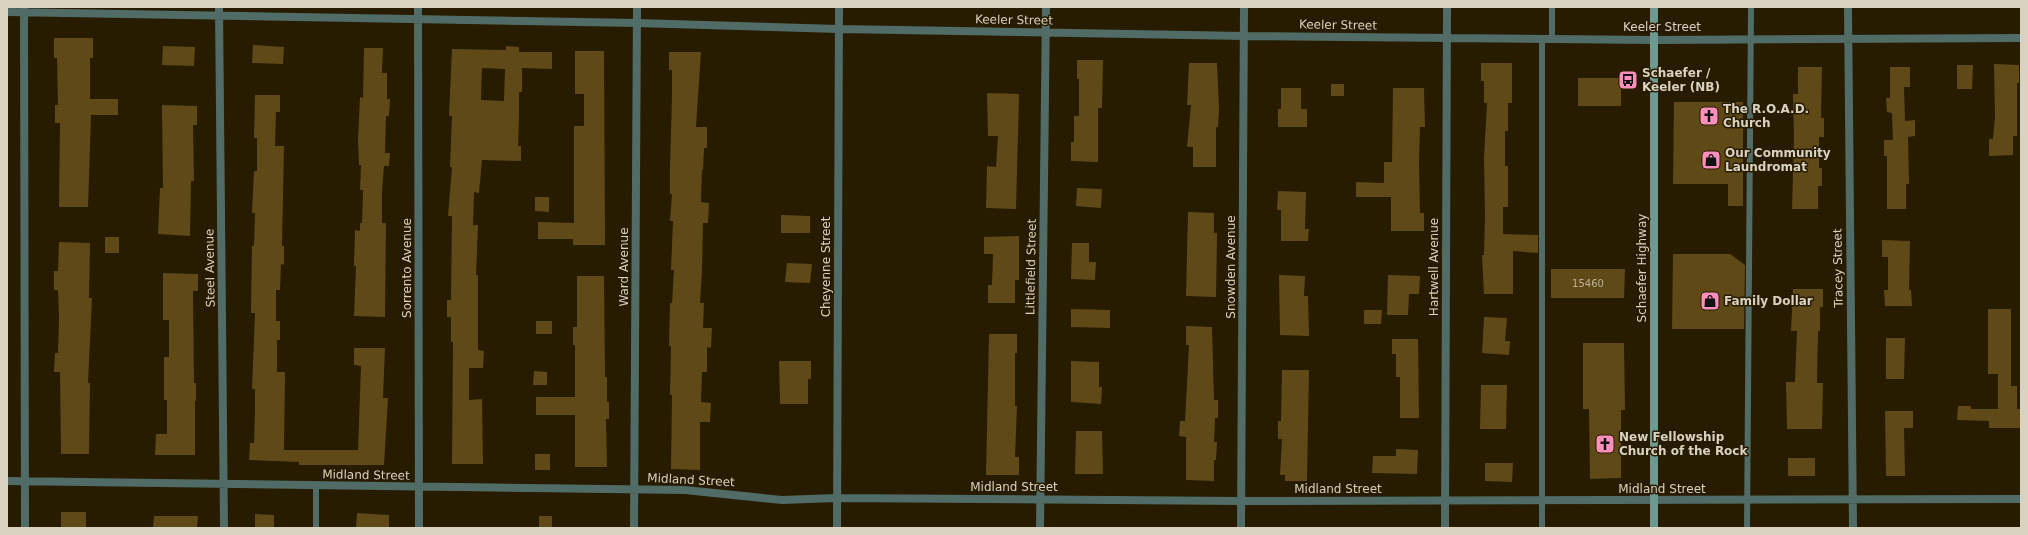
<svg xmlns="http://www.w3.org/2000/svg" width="2028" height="535" font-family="'DejaVu Sans',sans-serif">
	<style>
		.building { fill: #5f4a17; fill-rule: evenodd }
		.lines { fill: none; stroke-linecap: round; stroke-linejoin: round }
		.lane { stroke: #516c66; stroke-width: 6 }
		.street { stroke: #516c66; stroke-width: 8 }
		.secondary { stroke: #6d9991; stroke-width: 8 }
		.labels { text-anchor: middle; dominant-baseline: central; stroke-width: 3; stroke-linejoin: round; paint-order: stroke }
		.number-label { font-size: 10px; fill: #bbb096 }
		.street-label { font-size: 12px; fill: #dad2c1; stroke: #271b00 }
		.poi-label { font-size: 12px; font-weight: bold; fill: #dad2c1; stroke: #271b00; text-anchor: start }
	</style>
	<rect width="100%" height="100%" fill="#271b00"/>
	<path class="building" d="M54,38H93V58H90V99H118V115H91L88,207H59L60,123H55V105H58L57,58H54Z
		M253,45L284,47L283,64L252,63Z
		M163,46L195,47L194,66L162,65Z
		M506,46L519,47V52H552V69L522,68V92H519V118L518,146H521V161L482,160L479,193L474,192L473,225H478L476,275H478V350L484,351L483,368H469V400L482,399L483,464H452L453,342H451V317H447V300H451L452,216H448L452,167H450L452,116H449L452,49L506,50ZM482,68L505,69L504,101L481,100Z
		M364,48H383L382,73H387V99H390L389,116H386L385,153H390L389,166H384L382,191V223H386L385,317L354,316L356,266H354L355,230L360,231V223H362L363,190H360L361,165H359L358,140L360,97L363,98Z
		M575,51H604L605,245H573V239H538V222L574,223V126H584V94H575Z
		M669,52H701L696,127H707V148H704L703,170H702L701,202L709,203L708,223H703L702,271L700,303H704L703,328H712L711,348L707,347V372H702L701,402L711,403L710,422H700V470L671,469L672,395H670L671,346H669L670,303H672L674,270H671L673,221H670L672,194H670V170L672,95V70H669Z
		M1077,60H1103L1102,108H1098V162L1071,161V142H1074V116H1079V79H1077Z
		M1189,63H1217L1219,109L1218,127H1216V167H1193V147H1187L1191,105H1187Z
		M1481,63H1512V103H1508V131H1505V166H1508V207H1503V234L1538,235V253L1513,251V294H1484L1482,255H1484L1485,214L1484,158L1487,103H1484V81H1481Z
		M1994,64L2019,65V83H2017V136H2013V155L1989,156V139H1993L1995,117Z
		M1957,65H1973L1972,89H1957Z
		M1798,67H1822L1821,118H1824V137H1819V168H1822V186H1818V209H1792L1794,137L1793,94H1798Z
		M1890,67H1910V87H1904L1905,121L1915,120V136L1908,137L1909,184H1906V209H1887V156H1884V140H1893L1892,113L1887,112L1886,98H1890Z
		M1578,78H1621V106H1578Z
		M1331,84H1344V96H1331Z
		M1281,88H1301V109H1307V127H1278V109H1281Z
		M1393,88H1424L1425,127H1420L1419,162L1420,213H1424V231H1391V197H1356V182L1384,183V162H1392Z
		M987,93L1019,94L1016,209L986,208L987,166L996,167L998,136H988Z
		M255,95H280V112H276L275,146H284L282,246H284V265L281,264L280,290H276V321H280V340H277V372H285L284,450H358L361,366L354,365V348H385L383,398H388L384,465H299V462L249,460L250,443H254L255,409V389H252L255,313H251L252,246H254L255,213H252L254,171H257V138H254Z
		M1674,102H1743V206H1728V184H1673Z
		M162,105L197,106V125H193L194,181H191L190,236L158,234L160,188H163Z
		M1077,188L1102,189L1101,208L1076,206Z
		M1278,191L1306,192L1305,229H1309L1308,241H1281V210H1277Z
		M535,197H549V212L535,211Z
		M1188,212L1214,213V233H1217L1216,297L1186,296Z
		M781,215L810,216V233H781Z
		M1019,236V280H1015V303H988V285H992L993,254H984V237Z
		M105,237H119V253H105Z
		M1882,240L1910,241L1909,290H1911L1912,306H1885L1884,290H1888V257H1882Z
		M59,242L90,243L89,298H92L88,383H90L89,454H61L60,372H54L55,353H58L59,318L58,290H54V271H58Z
		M1072,243H1089V262H1096L1095,280L1071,279Z
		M1673,254H1730L1745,265L1744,329H1672Z
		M787,263L812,264L810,283L785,282Z
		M1551,269H1625L1624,298H1551Z
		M163,273L198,274V291H193L194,383H196V401H195V455H155L156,434H167V400H164V357H169V320H163Z
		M1279,275L1305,276L1304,296H1308L1309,336L1280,335Z
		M1388,275L1420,276L1419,294H1409L1408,315H1387Z
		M577,276H604L605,377H607V402H609V419H606L607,467H575V415H536V397H575V345H573V327H577Z
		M1793,289H1823V307H1820V331H1818L1817,383H1823L1822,429H1787L1786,382H1795L1797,331H1791Z
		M1071,309L1110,310V328L1071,327Z
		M1988,309H2011V386H2017V409H2020V428H1989V421L1957,420L1958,406H1971V409H1998V374H1988Z
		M1364,310H1382L1381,324H1364Z
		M1484,317L1507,318L1505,341H1510L1509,355L1482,353Z
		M536,321H552V334H536Z
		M1186,326L1212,327L1214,400H1218V418H1215L1214,442H1217L1216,460H1214V481L1186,480V437L1179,436L1180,421H1185L1189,345H1186Z
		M989,334H1017V353H1015V406H1017L1015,457H1019V475H986Z
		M1886,338H1905L1904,379H1886Z
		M1392,339H1418L1419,418H1400V377H1396V354H1392Z
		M1583,343H1624L1625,410H1621V478L1590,479L1589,409H1583Z
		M779,361H811V379H808V404H780Z
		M1071,361L1099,362V387H1102L1101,404L1071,402Z
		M1282,370H1309L1307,481H1285V475H1280L1282,439H1278V421H1281Z
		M534,371L547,372V385H533Z
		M1481,385H1507L1506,429H1480Z
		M1885,411H1913V428H1904L1905,476H1886Z
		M1076,431H1102L1103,474H1075Z
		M1396,449L1418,450L1417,474L1372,473L1373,456H1396Z
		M535,454H550V470H535Z
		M1788,458H1815V476H1788Z
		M1485,463H1513L1512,482L1485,481Z
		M61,512H86V528H61Z
		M357,513L389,515V528H356Z
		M255,514L274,515V528H255Z
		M154,516H198L197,528H153Z
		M539,516H552V528H539Z"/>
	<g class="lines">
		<path class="lane" d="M1542,39V528
			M1552,39V7
			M316,486V528
			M1747,528L1751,7"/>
		<path class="street" d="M24,7L25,528
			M219,7L224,528
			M418,7L419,528
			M1848,7L1853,528
			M7,12L637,23L839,29L1244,36L1654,40L2021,38
			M7,481L685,490L782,500L837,498L1241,501L2021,499
			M634,528L637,7
			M837,528L839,7
			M1040,528L1046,7
			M1241,528L1244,7
			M1445,528L1447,7"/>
		<path class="secondary" d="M1654,528V7"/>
	</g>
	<defs>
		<symbol id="bus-square" viewBox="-11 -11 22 22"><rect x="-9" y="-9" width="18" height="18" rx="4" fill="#fe8ebc" stroke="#271b00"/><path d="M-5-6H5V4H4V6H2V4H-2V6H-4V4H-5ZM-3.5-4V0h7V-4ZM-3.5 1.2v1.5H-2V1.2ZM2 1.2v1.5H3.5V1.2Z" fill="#111"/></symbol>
		<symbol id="church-square" viewBox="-11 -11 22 22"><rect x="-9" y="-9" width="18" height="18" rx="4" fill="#fe8ebc" stroke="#271b00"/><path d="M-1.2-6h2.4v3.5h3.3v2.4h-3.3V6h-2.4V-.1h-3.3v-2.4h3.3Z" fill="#111"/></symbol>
		<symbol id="shop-square" viewBox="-11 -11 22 22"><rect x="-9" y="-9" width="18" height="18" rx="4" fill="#fe8ebc" stroke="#271b00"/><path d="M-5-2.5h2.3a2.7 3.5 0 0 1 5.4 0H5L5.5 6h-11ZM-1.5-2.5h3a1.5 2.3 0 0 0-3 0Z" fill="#111"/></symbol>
	</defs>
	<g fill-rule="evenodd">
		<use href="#bus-square" x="1617" y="69" width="22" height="22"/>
		<use href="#church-square" x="1698" y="105" width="22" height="22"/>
		<use href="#shop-square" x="1700" y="149" width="22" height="22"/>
		<use href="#shop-square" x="1699" y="290" width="22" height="22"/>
		<use href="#church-square" x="1594" y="433" width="22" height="22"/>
	</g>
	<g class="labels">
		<g class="number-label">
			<text x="1588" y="283">15460</text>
		</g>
		<g class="street-label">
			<text transform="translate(1014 20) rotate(1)">Keeler Street</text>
			<text transform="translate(1338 25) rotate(1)">Keeler Street</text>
			<text x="1662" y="27">Keeler Street</text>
			<text transform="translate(624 267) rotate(-90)">Ward Avenue</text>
			<text transform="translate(826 267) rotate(-90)">Cheyenne Street</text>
			<text transform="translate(1031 267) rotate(-89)">Littlefield Street</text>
			<text transform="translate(1231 267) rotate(-90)">Snowden Avenue</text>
			<text transform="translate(1434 267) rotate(-90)">Hartwell Avenue</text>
			<text transform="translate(210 268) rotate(-91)">Steel Avenue</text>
			<text transform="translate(407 268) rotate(-90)">Sorrento Avenue</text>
			<text transform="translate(1642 268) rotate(-90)">Schaefer Highway</text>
			<text transform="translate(1838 268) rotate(-91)">Tracey Street</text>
			<text transform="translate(366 475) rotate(1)">Midland Street</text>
			<text transform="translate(691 480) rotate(3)">Midland Street</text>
			<text x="1014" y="487">Midland Street</text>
			<text x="1338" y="489">Midland Street</text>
			<text x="1662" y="489">Midland Street</text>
		</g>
		<g class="poi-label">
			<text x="1642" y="73">Schaefer /<tspan x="1642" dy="14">Keeler (NB)</tspan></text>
			<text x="1723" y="109">The R.O.A.D.<tspan x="1723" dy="14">Church</tspan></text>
			<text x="1725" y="153">Our Community<tspan x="1725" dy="14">Laundromat</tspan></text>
			<text x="1724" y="301">Family Dollar</text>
			<text x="1619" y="437">New Fellowship<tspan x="1619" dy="14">Church of the Rock</tspan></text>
		</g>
	</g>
	<rect width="2028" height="535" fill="none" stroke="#dad2c1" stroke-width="16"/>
</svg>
